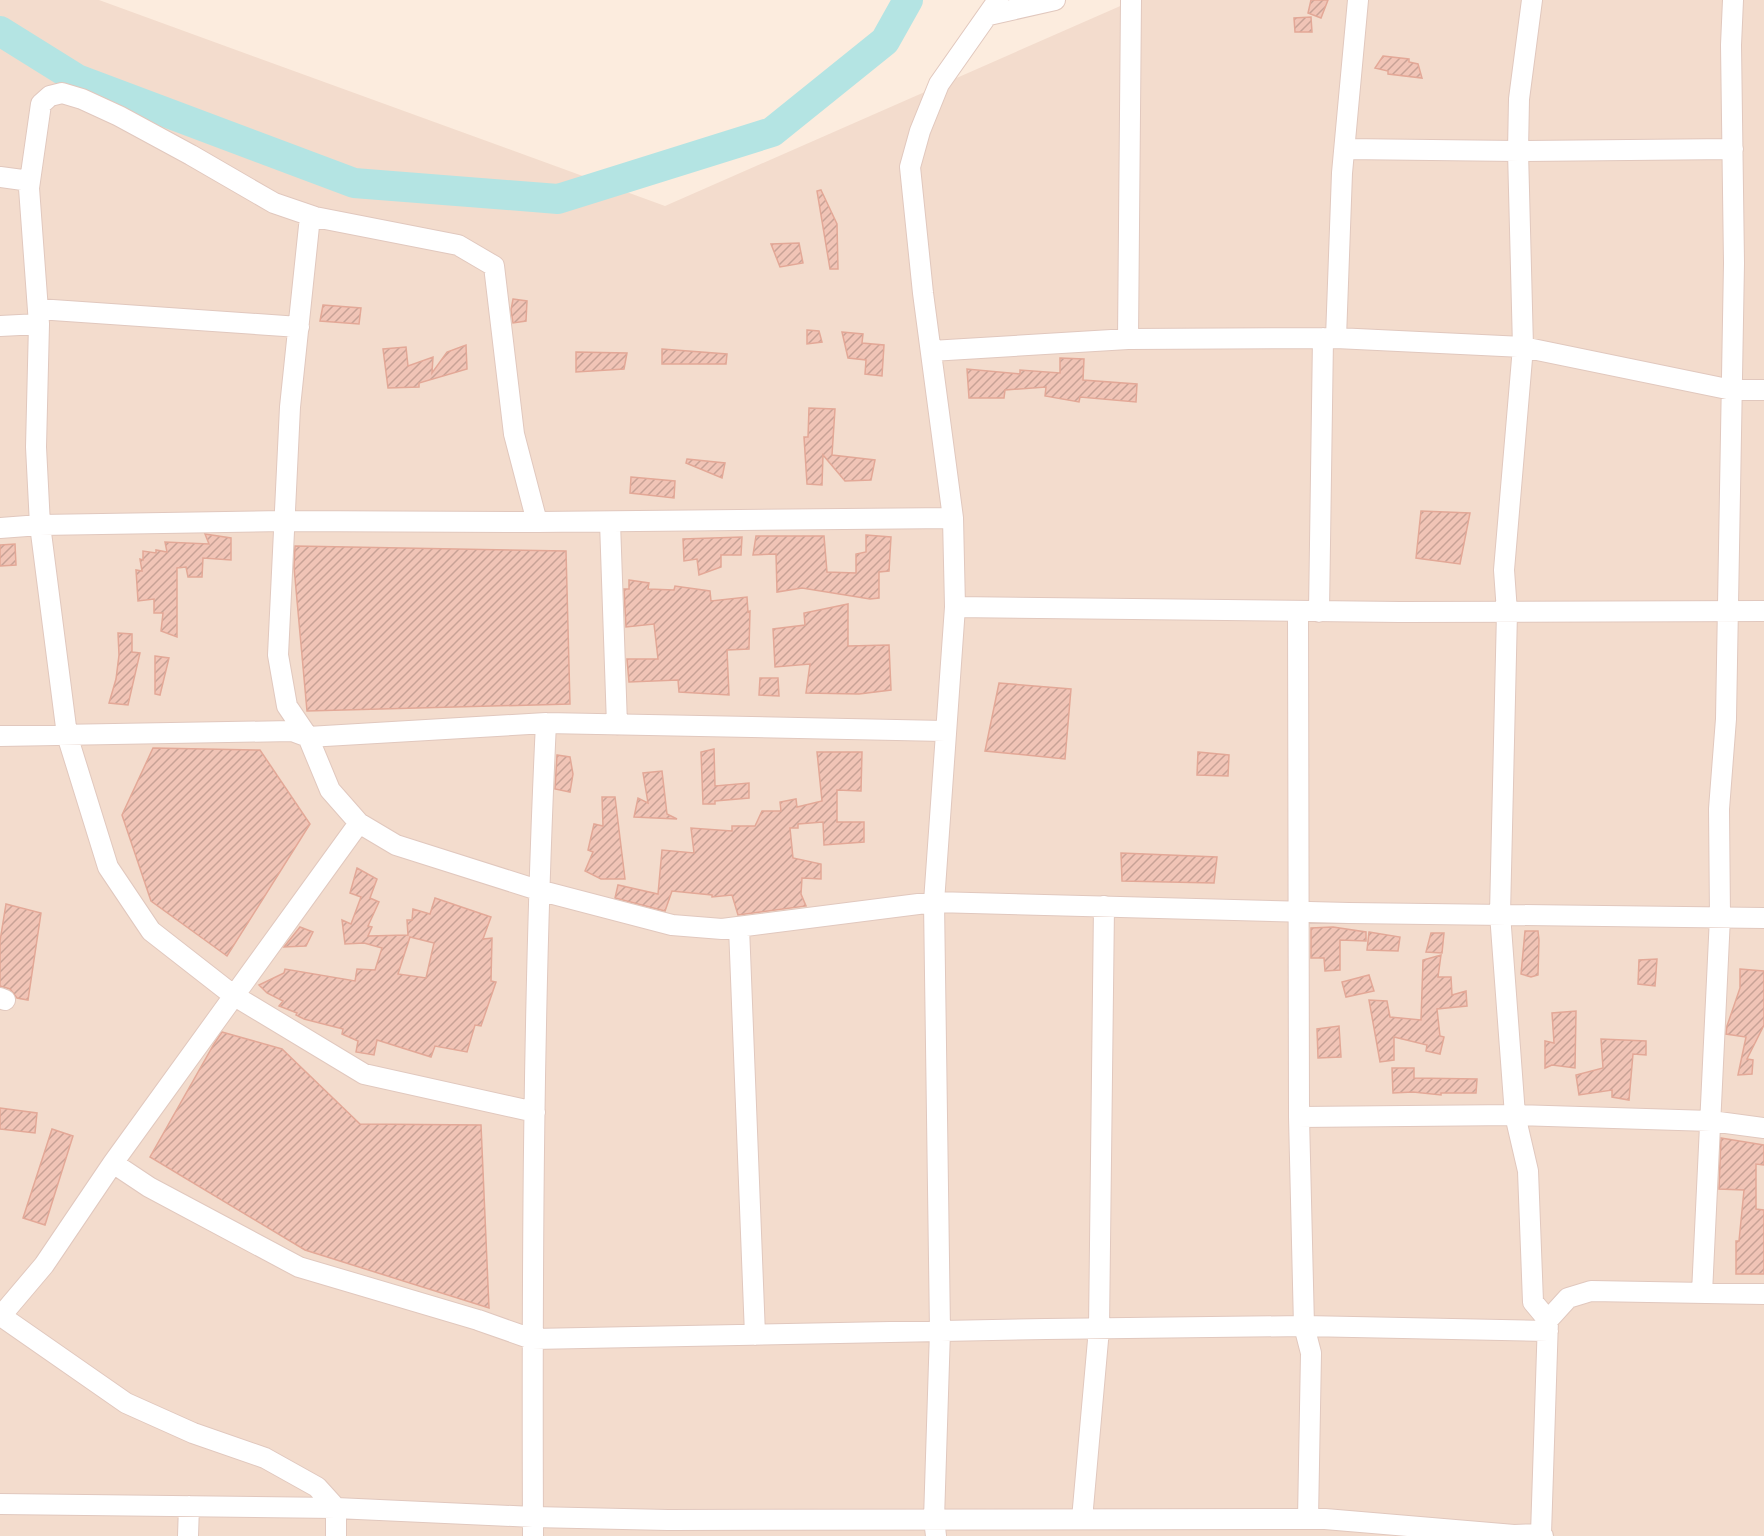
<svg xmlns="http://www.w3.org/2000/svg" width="1764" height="1536" font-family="Raleway,sans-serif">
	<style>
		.residential { fill: #f3dccd }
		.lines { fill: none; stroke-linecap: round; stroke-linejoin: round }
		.river { stroke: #b4e4e3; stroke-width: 30 }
		.building { fill: url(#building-hatch); stroke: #e3a897; stroke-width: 1.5; fill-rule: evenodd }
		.minor-casing { stroke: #e1c8be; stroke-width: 22 }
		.minor { stroke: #fff; stroke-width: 20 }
	</style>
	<defs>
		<pattern id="building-hatch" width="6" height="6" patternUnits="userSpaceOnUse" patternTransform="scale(1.5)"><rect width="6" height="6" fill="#f1c4b6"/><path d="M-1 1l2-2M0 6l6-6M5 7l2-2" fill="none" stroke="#c8a296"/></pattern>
	</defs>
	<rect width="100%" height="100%" fill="#fcecde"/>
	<path class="residential" d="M0,0H99L665,206L1134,0H1764V1536H0Z"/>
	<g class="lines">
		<path class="river" d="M0,31L77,79L354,183L558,199L772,132L885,41L908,0"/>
	</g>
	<path class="building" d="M1311,0H1328L1321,18L1308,13Z
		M1311,17L1312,32H1295L1294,18Z
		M1383,56L1409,59V62L1418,64L1422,78L1388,74V71L1375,68Z
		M821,190L837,224L838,269H830L817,191Z
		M799,243L803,263L780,267L771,244Z
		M513,299L527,301L526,321L513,323L511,310Z
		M323,305L361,308L359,324L320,321Z
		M807,330L819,331L822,342L807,344Z
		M842,332L863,334L862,343L884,345L882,376L865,374L866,360L848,358Z
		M466,345L467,369L419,383V387L388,388L383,349L406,347L408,366L433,357L432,373L447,352Z
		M662,349L727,354L726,364H662Z
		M576,352L627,353L624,369L576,372Z
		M1060,358L1084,359L1083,380L1137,384L1136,402L1080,397L1079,402L1045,396L1046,387L1005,390L1004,398H969L967,369L1020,374V370L1060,373Z
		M809,408L835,409L832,455L875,460L871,480L845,481L823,455L822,485L807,484L804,437H808Z
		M687,459L725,463L722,478L686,463Z
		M631,477L675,481L674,498L630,493Z
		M1421,511L1470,513L1460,564L1416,558Z
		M205,534L231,538V560L203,558L202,577H188L186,567L177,568V637L161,631L163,613H154V599L138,601L136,570L142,571L140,559L143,560V551L156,553V550L167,552L165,542L209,544Z
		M866,535L891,537L889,571L879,572V598L870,599L802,588L777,592L776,554L753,555L756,536H824L827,572L856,573V554L866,552Z
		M742,537L741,555H721V567L699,575L697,559L684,561L683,539Z
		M15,544L16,565L0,566V545Z
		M295,546L566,551L570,704L307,711L294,567Z
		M629,580L649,583L648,589L674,590L675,586L710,591L711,601L747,597L748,612L750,611L749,649L727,650L729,695L679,692L678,680L629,682L627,659H658L654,624L626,627L624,589H629Z
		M848,604V646L889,645L891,690L859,694L806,693L810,664L775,667L773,629L805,625L804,613Z
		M118,633L132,634V652L140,653L128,705L109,703L116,679L119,655Z
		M155,656L169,658L160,695L155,694Z
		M760,678H778L779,696L759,695Z
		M999,683L1071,689L1065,759L985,751Z
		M153,748L260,750L310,824L227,956L151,901L122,815Z
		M714,749L715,786L749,783V798L715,801V804H703L701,752Z
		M817,752H862L861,791L837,790V822H864V842L824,845L823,822L798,824V828H790L793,858L821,864V879L802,878L801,894L806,906L738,915L732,895L712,897V895L672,891L665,911L615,898L618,885L658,894L662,850L694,853L691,828L732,831V826H755L762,811H781L780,802L796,799L797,807L822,801Z
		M1198,752L1229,755L1228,776L1197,775Z
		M557,755L570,757L573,774L570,792L555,789Z
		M662,771L667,814L677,819L634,817L638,798L648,803L643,773Z
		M602,797H615L625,879H601L585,871L593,852L588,850L594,824L603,826Z
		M1121,853L1217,857L1214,883L1122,881Z
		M357,868L377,879L370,898L379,902L368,926L372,927L368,936L408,935L407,920H412L413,909L430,914L435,898L491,917L483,939L492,938L491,981L496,982L481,1026L475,1025L467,1052L435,1046L431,1057L377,1040L374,1055L356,1052L358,1041L342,1034L343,1029L304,1019L296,1015L297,1013L279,1006L283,1001L267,993L259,985L284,973L285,969L355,981L357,969L375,970L382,948L364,943L345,944L342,920L351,924L361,897L350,893ZM410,937L434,943L426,978L398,974Z
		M6,904L41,913L28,1000L17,998L10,989L0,986V941Z
		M300,927L313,932L306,946L284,947Z
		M1333,927L1366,932V941L1340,940V970L1325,971L1324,958H1311V928Z
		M1525,931H1538L1539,940L1538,975L1531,977L1521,974Z
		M1369,932L1400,937L1398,951L1367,950Z
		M1431,933H1444L1442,953L1426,952Z
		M1441,955L1438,977H1451L1452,995L1466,991L1467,1006L1437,1009L1440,1036L1444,1037L1440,1054L1426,1051L1427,1045L1394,1037V1060L1380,1062L1369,1000L1387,1001L1390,1017L1421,1020L1423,960Z
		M1657,959L1655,986L1638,984L1639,960Z
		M1740,969L1764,971V1025L1747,1059L1753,1060L1752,1074L1738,1075L1746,1037L1726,1034L1727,1026L1740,988Z
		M1369,975L1374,991L1346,997L1342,982Z
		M1576,1011L1575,1068L1552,1065L1545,1068V1041L1554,1043L1552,1013Z
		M1339,1026L1341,1057L1318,1058L1317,1029Z
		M222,1032L282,1049L360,1124L481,1125L489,1308L305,1250L150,1157L214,1044Z
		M1601,1039L1646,1041V1055L1633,1054L1629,1100L1612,1097V1090L1579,1095L1576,1075L1603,1068Z
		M1392,1068H1414V1078L1477,1079L1476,1093H1441V1095L1413,1092L1393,1093Z
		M0,1108L37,1113L35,1133L0,1129Z
		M52,1129L73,1136L45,1225L23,1218Z
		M1721,1138L1764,1145V1165L1756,1164V1209L1764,1210V1274H1736V1241H1739L1744,1190L1719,1189Z"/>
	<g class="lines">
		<defs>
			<path id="minor" d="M1532,0L1519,99L1518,151L1523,347L1504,570L1507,612L1500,914L1515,1115L1528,1171L1533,1302L1548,1320
				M989,15L1055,0
				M1345,149L1518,151L1733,149
				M0,177L30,181
				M315,217L309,226L290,407L278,655L287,706L308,737L330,790L359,823L396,845L538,890L672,925L722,929L934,902L1349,913L1764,918
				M38,309L299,327
				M0,326L39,324
				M1336,338L1342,173L1358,0
				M1128,339L1131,0
				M931,351L1128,339L1336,338L1523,347L1732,390H1764
				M610,522L617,725
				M0,528L40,525L283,521L537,522L953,518
				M955,607L1400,612L1764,611
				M1298,611L1299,1117L1304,1326L1311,1353L1308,1519
				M1319,612L1323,338
				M0,736L292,731L308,737L546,723L945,731
				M739,927L755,1335
				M0,998L5,1000
				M535,1112L364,1074L233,995L151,931L108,867L67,735L40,525L36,447L39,324L29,188L41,104L50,96L62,93L82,99L119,116L191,155L274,203L315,217L458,245L494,266L514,434L537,522
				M1299,1117L1515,1115L1711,1121L1764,1128
				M113,1163L149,1187L299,1267L478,1320L532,1339L1046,1329L1304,1326L1548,1331
				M1702,1293L1720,917L1719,809L1726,719L1734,263L1731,45L1733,0
				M1,1316L126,1403L193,1433L265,1458L317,1487L336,1508V1536
				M0,1317L44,1265L113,1163L359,823
				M0,1504L336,1508L533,1517L668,1520L1325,1519L1514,1535L1541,1534
				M1082,1519L1099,1329L1104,906
				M188,1536L189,1506
				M533,1536C532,1265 533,994 546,723
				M936,1536L934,1519L940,1331L934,902L955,607L953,518L923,293L910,167L920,131L939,84L998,0
				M1543,1536L1541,1534L1548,1320L1568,1298L1591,1291L1764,1294"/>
		</defs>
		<use href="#minor" class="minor-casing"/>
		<use href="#minor" class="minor"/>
	</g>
</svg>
